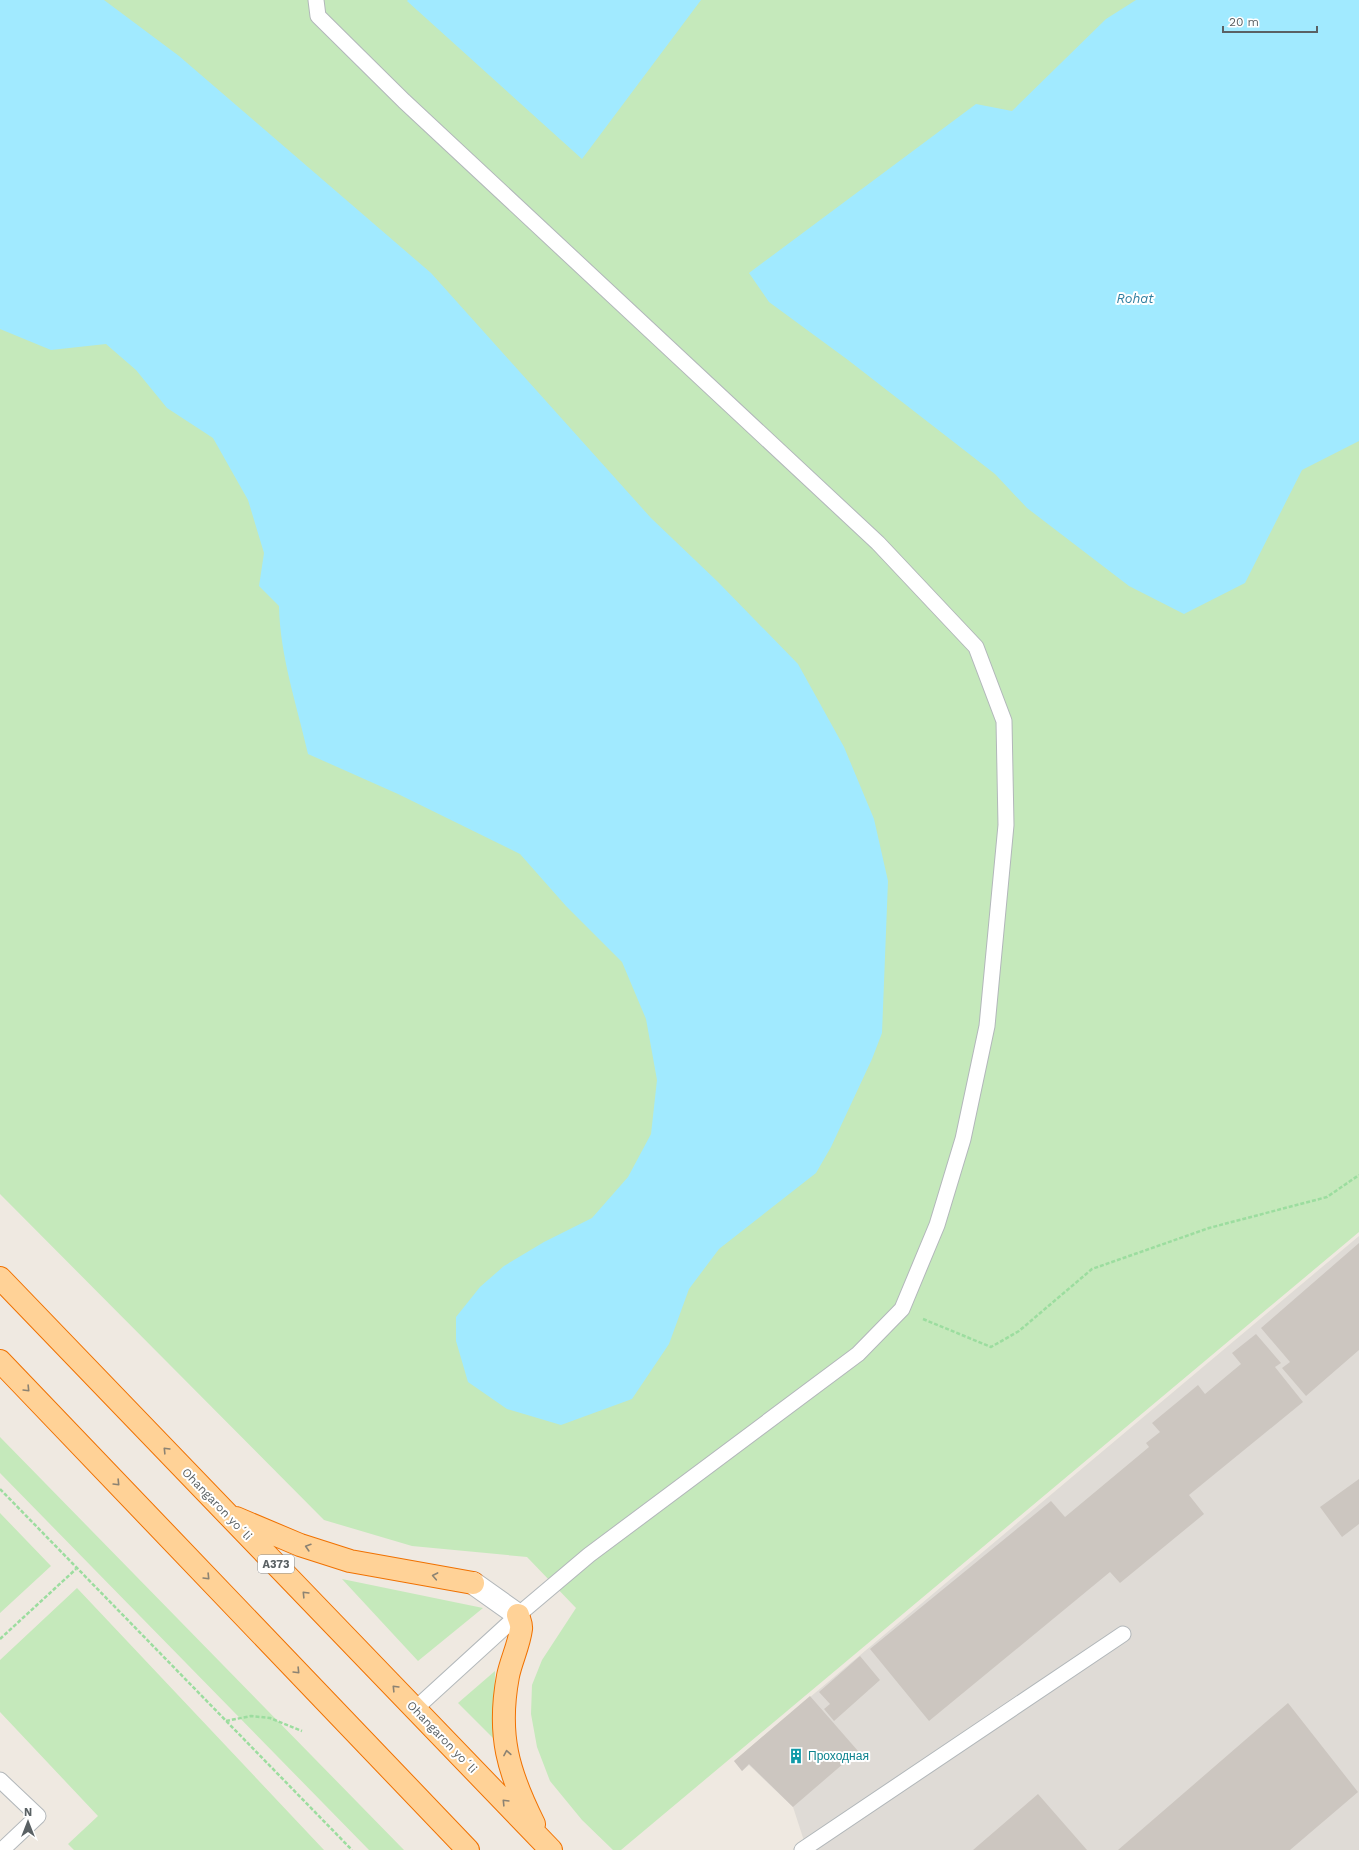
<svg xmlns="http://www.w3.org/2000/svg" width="1359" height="1850" font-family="'Work Sans',sans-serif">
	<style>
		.industrial { fill: #dfdbd6 }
		.green { fill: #c5e9bb }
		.water { fill: #a1eaff }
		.building { fill: #ccc6c0 }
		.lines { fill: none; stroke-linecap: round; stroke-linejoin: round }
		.service-casing { stroke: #b2b7ba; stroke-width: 17 }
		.minor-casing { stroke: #b2b7ba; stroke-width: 24 }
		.trunk-casing { stroke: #f07100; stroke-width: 24 }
		.path { stroke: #9cdd9f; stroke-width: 2.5; stroke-dasharray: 4 2; stroke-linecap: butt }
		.service { stroke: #fff; stroke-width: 15 }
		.minor { stroke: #fff; stroke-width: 22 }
		.trunk { stroke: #ffd297; stroke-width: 22 }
		.oneway { stroke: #8c8373 }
		.labels { text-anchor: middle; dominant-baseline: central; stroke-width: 4; stroke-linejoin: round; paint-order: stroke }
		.shield { fill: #fff; stroke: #8c9092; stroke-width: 1 }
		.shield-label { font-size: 11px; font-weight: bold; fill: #5a6164 }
		.street-label { font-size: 12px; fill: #5a6164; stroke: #fff }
		.culture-label { font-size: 12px; fill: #0d838f; stroke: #fff; text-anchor: start }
		.water-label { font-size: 13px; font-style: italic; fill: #2d7ea0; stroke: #fff }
	</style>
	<rect width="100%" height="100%" fill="#efe9e1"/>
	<path class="industrial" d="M1359,1236V1850H810L806,1847L793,1807L749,1765L742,1771L734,1761Z"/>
	<path class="green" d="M0,0H1359V1232L621,1850H613L582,1820L550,1781L537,1747L531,1714L532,1685L542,1660L576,1608L527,1557L412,1546L324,1520L0,1194Z
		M0,1437L404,1850H369L0,1473Z
		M0,1513L51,1566L0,1613Z
		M342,1579L483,1608L418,1661Z
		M77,1588L324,1850H74L68,1844L98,1816L0,1712V1660Z
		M495,1671L494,1739L458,1703Z"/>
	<path class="water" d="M0,0H104L179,56L431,273L651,518L718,582L798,664L844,747L874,819L888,881L882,1033L872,1059L831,1147L816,1173L719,1249L689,1289L669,1344L632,1399L561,1425L507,1409L468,1382L456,1341V1317L480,1287L504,1266L544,1242L592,1218L628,1177L651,1134L657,1080L646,1019L622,962L566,906L520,854L398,794L308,754C297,705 280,657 279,606L259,586L264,553L248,500L213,438L167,408L136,370L106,344L51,350L0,329Z
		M408,0H701L582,159L407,1Z
		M1136,0H1359V441L1302,470L1245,583L1184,614L1129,586L1027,508L995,474L848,360L769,302L749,273L976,104L1012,111L1106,19Z"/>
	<path class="building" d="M1359,1243V1350L1306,1396L1282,1368L1290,1362L1261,1328Z
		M1256,1334L1281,1363L1275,1367L1303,1402L1189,1495L1204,1514L1120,1583L1110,1572L929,1721L870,1649L1051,1501L1065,1517L1149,1447L1146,1443L1160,1432L1152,1423L1198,1385L1205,1394L1241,1364L1232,1353Z
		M1359,1479V1524L1342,1537L1320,1507Z
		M860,1656L880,1680L834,1721L824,1709L830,1704L819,1692Z
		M810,1696L858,1751L793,1807L749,1764L742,1771L734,1761Z
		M1288,1703L1358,1792L1290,1850H1118Z
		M1038,1794L1087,1850H973Z"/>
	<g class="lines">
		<defs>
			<path id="service" d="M316,0L318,16L404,101L878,543L976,647L1004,721L1006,825L987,1026L963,1139L937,1225L902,1309L858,1354L589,1555L518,1615L415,1709
				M0,1780L38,1816L2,1850
				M802,1850L1123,1634"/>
			<path id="minor" d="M473,1583L518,1615"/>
			<path id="trunk" d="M0,1278L551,1850
				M0,1361L468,1850
				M236,1518L300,1545L350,1561L473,1583
				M518,1615C519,1619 522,1625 521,1629C519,1645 511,1661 508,1676C497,1735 508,1772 534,1824"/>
		</defs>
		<use href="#service" class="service-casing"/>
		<use href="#minor" class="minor-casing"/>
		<use href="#trunk" class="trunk-casing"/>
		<path class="path" d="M923,1319L991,1347L1019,1331L1092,1269L1209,1228L1327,1197L1359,1175
			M0,1489L352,1850
			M0,1639L76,1569
			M226,1721L251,1716L270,1718L302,1731"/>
		<use href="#service" class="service"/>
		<use href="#minor" class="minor"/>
		<use href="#trunk" class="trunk"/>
	</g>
	<defs><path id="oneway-chevron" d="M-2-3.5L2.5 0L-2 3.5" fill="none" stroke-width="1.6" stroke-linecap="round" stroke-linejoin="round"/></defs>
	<g class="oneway">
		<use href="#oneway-chevron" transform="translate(27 1389) rotate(46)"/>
		<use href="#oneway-chevron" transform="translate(166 1450) rotate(-134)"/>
		<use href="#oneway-chevron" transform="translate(117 1483) rotate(46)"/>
		<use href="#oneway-chevron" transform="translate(308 1547) rotate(-163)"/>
		<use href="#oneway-chevron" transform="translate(435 1576) rotate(-169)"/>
		<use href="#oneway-chevron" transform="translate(207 1577) rotate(46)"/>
		<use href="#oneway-chevron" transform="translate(305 1594) rotate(-134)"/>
		<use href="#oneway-chevron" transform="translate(297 1671) rotate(46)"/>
		<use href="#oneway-chevron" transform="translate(395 1688) rotate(-134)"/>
		<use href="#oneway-chevron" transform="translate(507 1753) rotate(-100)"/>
		<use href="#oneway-chevron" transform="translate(505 1802) rotate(-134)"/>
	</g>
	<defs>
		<symbol id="building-bare" viewBox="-9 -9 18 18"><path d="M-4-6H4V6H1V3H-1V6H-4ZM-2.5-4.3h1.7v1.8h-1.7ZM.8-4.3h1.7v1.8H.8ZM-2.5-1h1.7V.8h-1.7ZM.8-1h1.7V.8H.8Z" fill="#0f9aa8" stroke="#fff" stroke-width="2.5" paint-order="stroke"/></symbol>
	</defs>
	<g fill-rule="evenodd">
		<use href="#building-bare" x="785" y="1745" width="22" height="22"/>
	</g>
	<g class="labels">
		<rect class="shield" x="258" y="1555" width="36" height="18" rx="3"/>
		<g class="shield-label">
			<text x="276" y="1564">A373</text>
		</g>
		<g class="street-label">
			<text transform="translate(217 1504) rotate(46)">Ohangaron yoʻli</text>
			<text transform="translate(442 1737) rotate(46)">Ohangaron yoʻli</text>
		</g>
		<g class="culture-label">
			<text x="808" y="1756">Проходная</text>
		</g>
		<g class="water-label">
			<text x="1135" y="298">Rohat</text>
		</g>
	</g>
	<g transform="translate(28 1822)" stroke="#ffffff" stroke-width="3" paint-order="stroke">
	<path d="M0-3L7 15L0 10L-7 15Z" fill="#5a6164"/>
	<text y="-6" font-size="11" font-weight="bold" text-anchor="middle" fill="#5a6164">N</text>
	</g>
	<path d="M1223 26v6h94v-6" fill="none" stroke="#5a6164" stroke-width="2"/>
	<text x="1229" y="26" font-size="12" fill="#5a6164" stroke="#ffffff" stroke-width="3" paint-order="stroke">20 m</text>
</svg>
